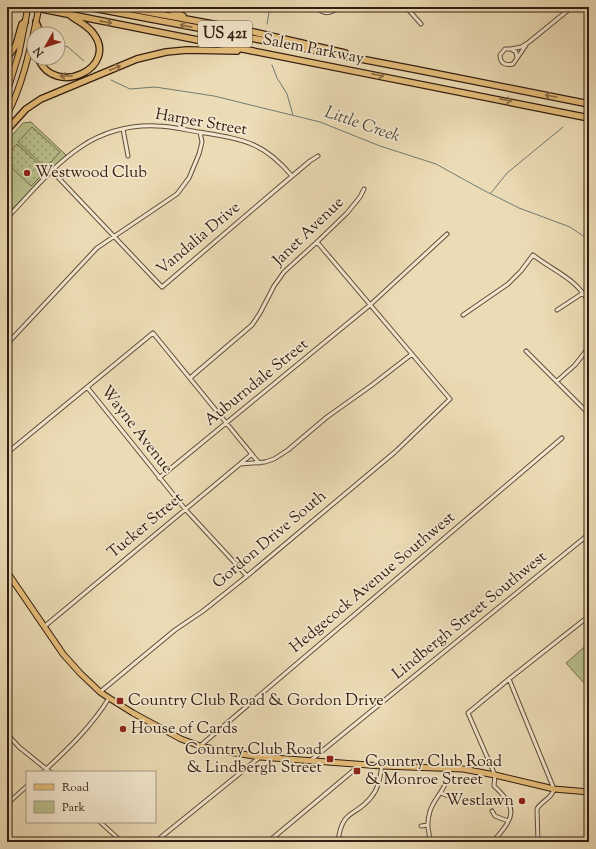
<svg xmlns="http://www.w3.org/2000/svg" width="596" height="849" font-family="'Sorts Mill Goudy',serif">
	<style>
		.green { fill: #b9c08c; stroke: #756e4f }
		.park { fill: url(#park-dots); stroke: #756e4f }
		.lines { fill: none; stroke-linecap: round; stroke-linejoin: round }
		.stream { stroke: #6f7b73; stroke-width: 1 }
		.street-casing { stroke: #604d3b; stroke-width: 5 }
		.primary-casing { stroke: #311d12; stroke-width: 7 }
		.highway-casing { stroke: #311d12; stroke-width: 8 }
		.street { stroke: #f3e8cf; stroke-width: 3 }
		.primary { stroke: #e6be7a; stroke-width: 5 }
		.highway { stroke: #e6be7a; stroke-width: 5.5 }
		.primary-bridge-casing { stroke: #311d12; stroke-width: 7; stroke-linecap: butt }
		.primary-bridge { stroke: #e6be7a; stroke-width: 5 }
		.oneway { stroke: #8c6e46 }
		.poi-dot { fill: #8f2418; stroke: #f3e8cf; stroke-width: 1.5 }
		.labels { text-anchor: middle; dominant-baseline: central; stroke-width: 3.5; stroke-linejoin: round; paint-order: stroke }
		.shield { fill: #f3e8cf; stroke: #6b5a4b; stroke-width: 1 }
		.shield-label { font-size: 15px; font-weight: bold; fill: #311d12 }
		.street-label { font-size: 16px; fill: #311d12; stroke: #f3e8cf }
		.poi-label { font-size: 16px; fill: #311d12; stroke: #f3e8cf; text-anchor: start }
		.water-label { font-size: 17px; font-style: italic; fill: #504c42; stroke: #f3e8cf }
	</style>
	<defs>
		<pattern id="park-dots" width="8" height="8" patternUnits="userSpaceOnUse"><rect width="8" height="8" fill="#b9c08c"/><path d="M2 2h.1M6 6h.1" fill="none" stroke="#979b71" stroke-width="1.8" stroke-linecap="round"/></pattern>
	</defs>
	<rect width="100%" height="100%" fill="#ecdcb5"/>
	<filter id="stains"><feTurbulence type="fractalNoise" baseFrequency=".005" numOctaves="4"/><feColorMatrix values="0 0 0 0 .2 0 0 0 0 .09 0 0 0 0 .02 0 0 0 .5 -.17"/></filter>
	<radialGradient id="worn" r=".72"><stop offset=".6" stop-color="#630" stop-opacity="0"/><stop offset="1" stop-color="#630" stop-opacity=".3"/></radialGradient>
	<path class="green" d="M31,122L66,155L7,214V141L23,123Z
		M589,643V681L585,684L566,663Z"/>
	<path class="park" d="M32,127L60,152L46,168L18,142Z
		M17,144L46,171L31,186L7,163V155Z"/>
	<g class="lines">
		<path class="stream" d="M267,24L270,7
			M7,34H13
			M58,44L68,47L84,61
			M272,65L277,78L287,94L293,115
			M111,80L130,89L155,87L214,96L320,122L380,146L436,164L483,190L519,208L570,227L589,240
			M491,193L507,173L563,127"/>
		<defs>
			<path id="street" d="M316,7C324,15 330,14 339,7
				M406,7L421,24
				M511,49L521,47L529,42L572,7
				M517,58L516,52L511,49H505L500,55C500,63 505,66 513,64L526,45
				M123,129L128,156
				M52,171L162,287L278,188L310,161L318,156
				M7,218C52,171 85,123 157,126C173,126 189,131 205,133C246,140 264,143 292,176
				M557,310L583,293
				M463,315L508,284L521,271L533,255C555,272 576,278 589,303
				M7,344L97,248L177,194L189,178L199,154L202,142L200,132
				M526,351L589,414
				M190,378L252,325L260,313L274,286L284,272L317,242L347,213L360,197L364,189
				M557,381L575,365L589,347
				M87,387L185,509L247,576
				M7,453L153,333L259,463
				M241,463L252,454
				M159,478L370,305L447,234
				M584,538L589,545
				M45,626L240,464L265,462L274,459L288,450L327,417L372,385L412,354
				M509,679L554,789C552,799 541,801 537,809L538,842
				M100,692L175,630L203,611L247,576L395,452L450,399L317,242
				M7,734L19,747L50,772
				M200,746L562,438
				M311,760L589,534
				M43,772C67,750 92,726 109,698
				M441,793L453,798
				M7,804L27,786
				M492,811L495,816L508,821
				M100,822L122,842
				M421,826L428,825
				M430,840L443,842
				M155,842L260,757
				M268,842L360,765
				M338,842C342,807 356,818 372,796C379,788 380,776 382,766
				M430,842C430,838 429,836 429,833C427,826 428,818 430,811C436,794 449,789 447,768
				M493,842C513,818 520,810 494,786L495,775L468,713L509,679L589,616"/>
			<path id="primary" d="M7,92L19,53L28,7
				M7,115C22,86 29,54 36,22
				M7,572L63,654L80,673L100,692L109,698L133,713L181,739L200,746L217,750L260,757L382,766L463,769L495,775L554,789L589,792"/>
			<path id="highway" d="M32,7L589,118
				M88,7L413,69L589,104
				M121,7L245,30L345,53
				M165,7L183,16
				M36,22L38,27L37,34
				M7,58L16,45L22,24L25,22
				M38,58C55,99 120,67 93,33C87,25 79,22 71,16
				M7,130L26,109L41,99L137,59L166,52L187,50L237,51"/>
		</defs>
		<use href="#street" class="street-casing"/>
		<use href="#primary" class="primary-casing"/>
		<use href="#highway" class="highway-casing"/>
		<use href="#street" class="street"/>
		<use href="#primary" class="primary"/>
		<use href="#highway" class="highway"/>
		<defs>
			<path id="primary-bridge" d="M36,22L39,7"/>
		</defs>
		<use href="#primary-bridge" class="primary-bridge-casing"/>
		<use href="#primary-bridge" class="primary-bridge"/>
	</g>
	<defs><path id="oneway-shaft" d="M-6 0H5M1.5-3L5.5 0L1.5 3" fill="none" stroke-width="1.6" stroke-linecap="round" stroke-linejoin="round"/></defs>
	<g class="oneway">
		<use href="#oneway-shaft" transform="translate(106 22) rotate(11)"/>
		<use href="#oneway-shaft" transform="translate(186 26) rotate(-169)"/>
		<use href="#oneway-shaft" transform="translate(115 68) rotate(-22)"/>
		<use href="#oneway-shaft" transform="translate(378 75) rotate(11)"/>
		<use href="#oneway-shaft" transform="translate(66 76) rotate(-180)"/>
		<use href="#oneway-shaft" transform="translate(551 96) rotate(-168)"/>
		<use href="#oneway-shaft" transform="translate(506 100) rotate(11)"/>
	</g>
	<g class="poi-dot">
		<circle cx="27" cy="173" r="4"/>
		<rect x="116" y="697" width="8" height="8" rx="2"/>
		<circle cx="123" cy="729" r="4"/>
		<rect x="326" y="755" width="8" height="8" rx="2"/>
		<rect x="353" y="767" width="8" height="8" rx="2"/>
		<circle cx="522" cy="801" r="4"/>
	</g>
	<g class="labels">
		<rect class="shield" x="198" y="21" width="54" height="26" rx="3"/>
		<g class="shield-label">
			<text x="225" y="34">US 421</text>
		</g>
		<g class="street-label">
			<text transform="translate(313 50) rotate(11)">Salem Parkway</text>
			<text transform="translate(201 123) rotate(10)">Harper Street</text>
			<text transform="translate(309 232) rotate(-44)">Janet Avenue</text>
			<text transform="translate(199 239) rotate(-40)">Vandalia Drive</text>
			<text transform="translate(257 383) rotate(-39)">Auburndale Street</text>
			<text transform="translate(136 430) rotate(52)">Wayne Avenue</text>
			<text transform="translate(146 526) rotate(-40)">Tucker Street</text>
			<text transform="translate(270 540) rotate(-40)">Gordon Drive South</text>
			<text transform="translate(373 583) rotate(-40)">Hedgecock Avenue Southwest</text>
			<text transform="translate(470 616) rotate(-39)">Lindbergh Street Southwest</text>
		</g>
		<g class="poi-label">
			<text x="35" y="173">Westwood Club</text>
			<text x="128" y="701">Country Club Road &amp; Gordon Drive</text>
			<text x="131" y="729">House of Cards</text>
			<text x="322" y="750" text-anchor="end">Country Club Road<tspan x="322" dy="18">&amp; Lindbergh Street</tspan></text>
			<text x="365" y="762">Country Club Road<tspan x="365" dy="18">&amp; Monroe Street</tspan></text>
			<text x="514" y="801" text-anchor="end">Westlawn</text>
		</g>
		<g class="water-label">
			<text transform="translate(362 125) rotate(19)">Little Creek</text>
		</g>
	</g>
	<rect width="596" height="849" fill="none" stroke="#ecdcb5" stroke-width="24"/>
	<rect x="8" y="8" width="580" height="833" fill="none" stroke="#311d12" stroke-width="2"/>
	<rect x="12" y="12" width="572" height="825" fill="none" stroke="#311d12"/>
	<rect x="26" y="771" width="130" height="52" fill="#f3e8cf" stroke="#a59783"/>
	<rect x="34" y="784" width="20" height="6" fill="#e6be7a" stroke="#a59783"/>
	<text x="62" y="791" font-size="12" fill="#311d12">Road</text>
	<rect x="34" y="801" width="20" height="12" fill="#b9c08c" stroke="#a59783"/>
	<text x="62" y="811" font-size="12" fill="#311d12">Park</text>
	<g transform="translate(46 46) rotate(231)"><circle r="19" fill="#f3e8cf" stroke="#a59783"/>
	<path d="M0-3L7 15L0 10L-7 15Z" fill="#8f2418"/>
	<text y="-6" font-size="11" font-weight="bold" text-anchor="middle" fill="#311d12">N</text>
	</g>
	<rect width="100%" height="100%" filter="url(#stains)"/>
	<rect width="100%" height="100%" fill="url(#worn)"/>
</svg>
